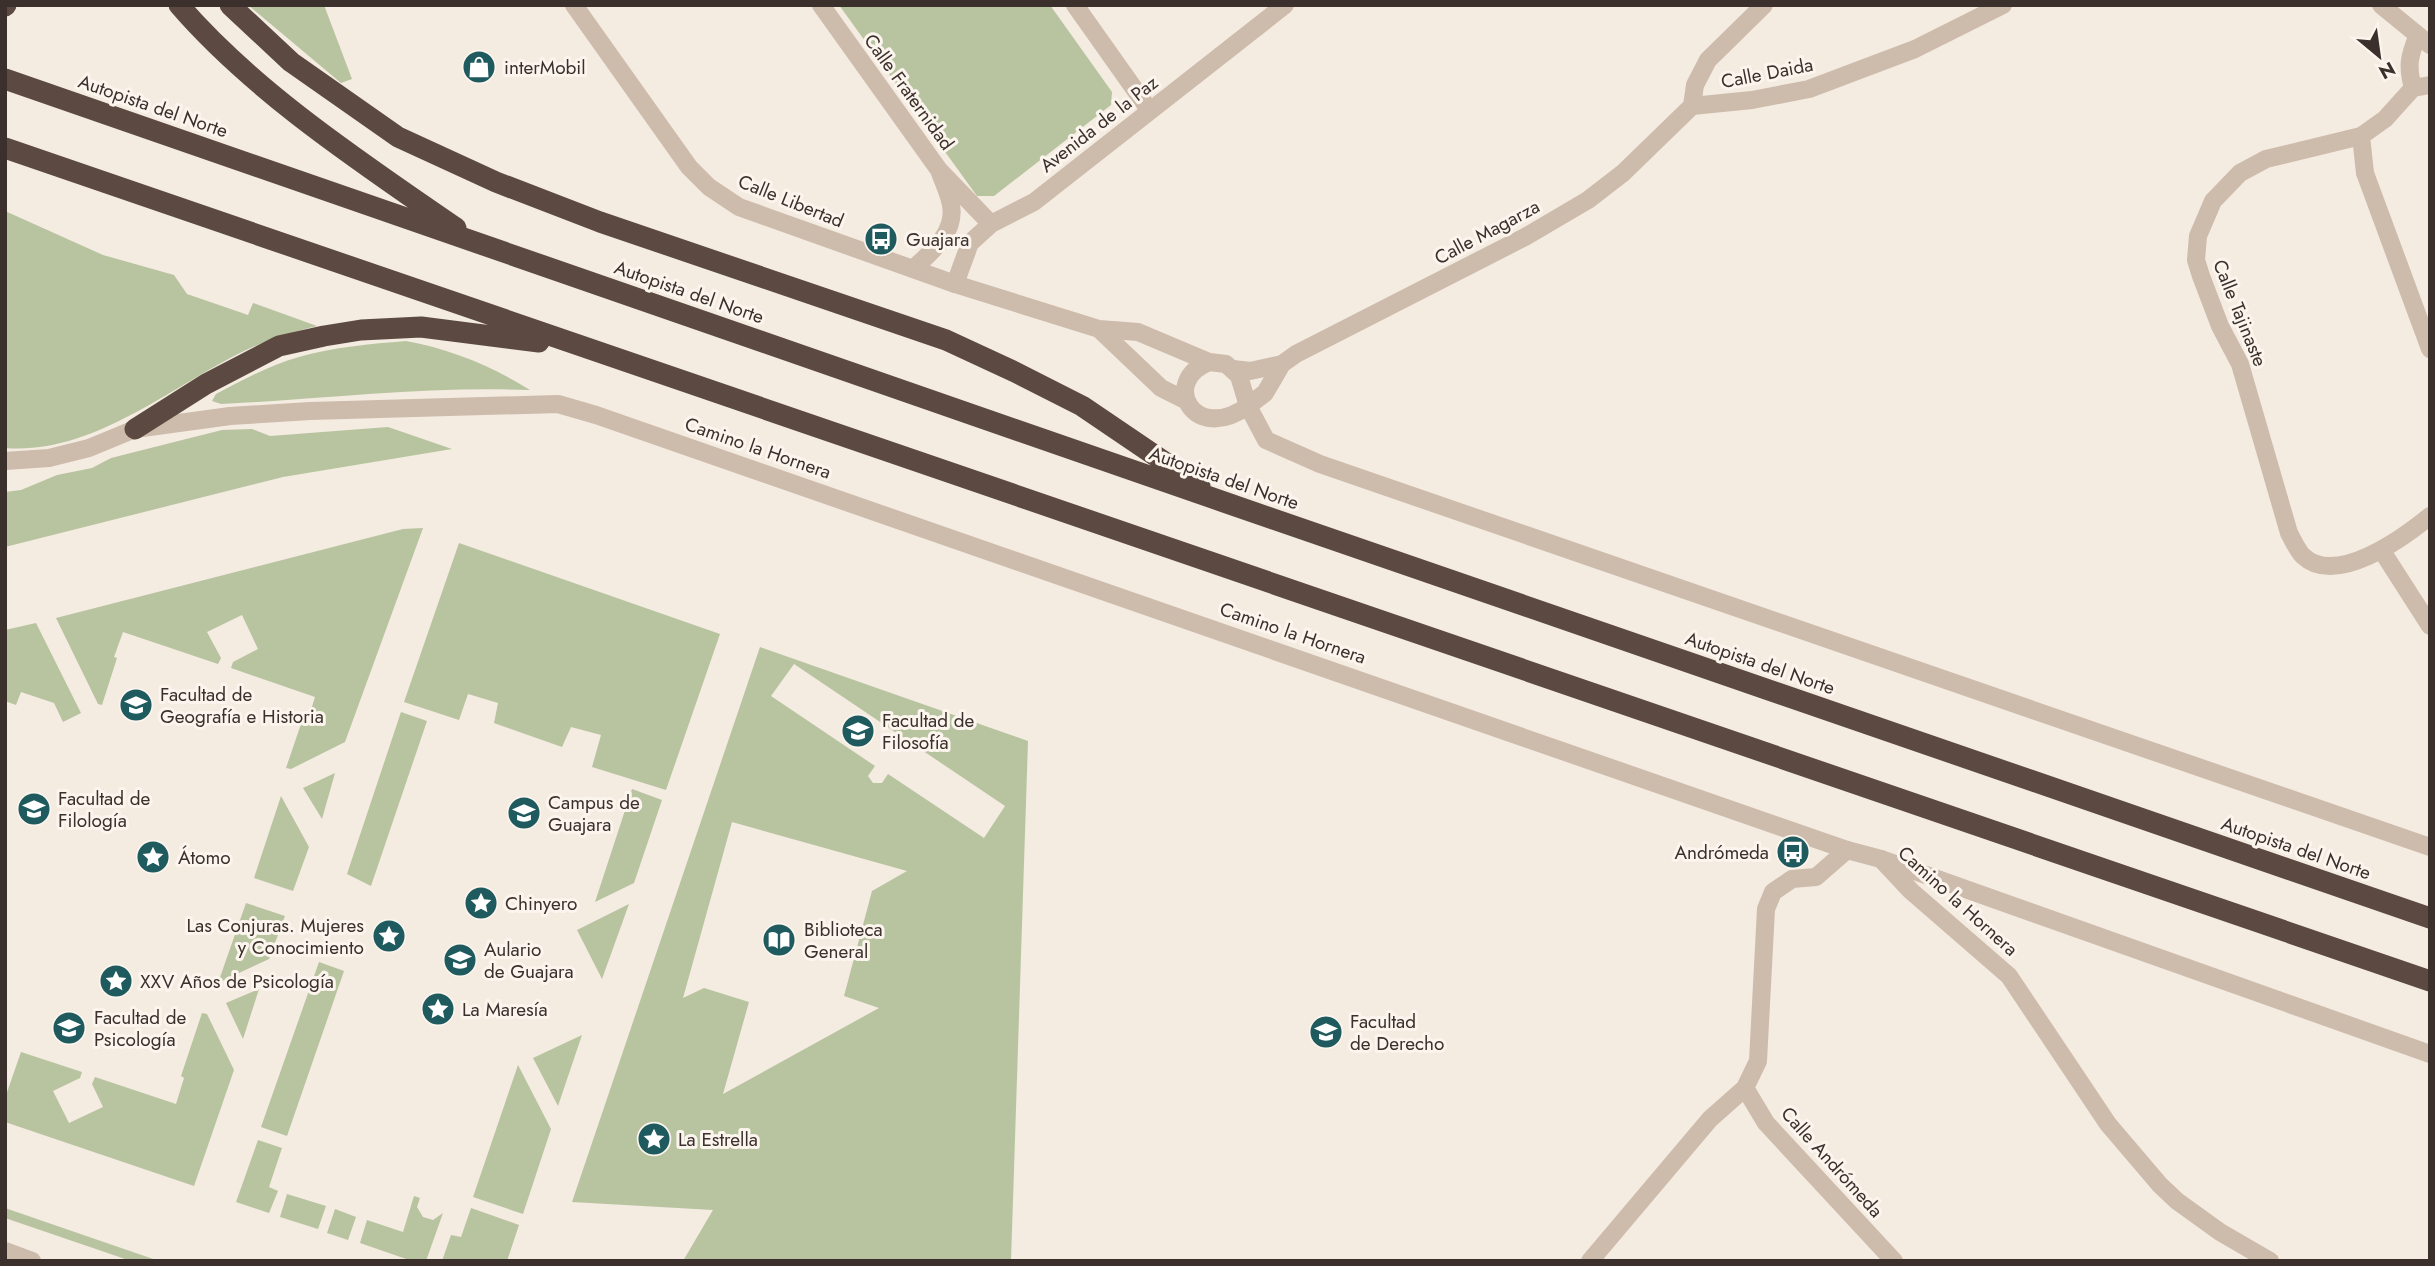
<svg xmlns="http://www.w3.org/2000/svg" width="2435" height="1266" font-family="Jost,sans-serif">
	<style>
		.green { fill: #b8c4a0; fill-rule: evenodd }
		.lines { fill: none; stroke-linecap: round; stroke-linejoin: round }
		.minor { stroke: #cdbbac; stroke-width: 18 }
		.tertiary { stroke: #cdbbac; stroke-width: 18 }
		.motorway { stroke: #5c4a42; stroke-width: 21 }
		.labels { text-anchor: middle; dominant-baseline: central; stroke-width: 6; stroke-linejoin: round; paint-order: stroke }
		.poi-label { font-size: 19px; fill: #3b302b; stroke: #fbf5ee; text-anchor: start }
		.street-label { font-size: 19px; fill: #3b302b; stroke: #fbf5ee }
	</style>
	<rect width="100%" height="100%" fill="#f4ebe1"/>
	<path class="green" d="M248,5H324L352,79L341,83Z
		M839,5H1050L1112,92L1111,105L994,196H977Z
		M5,211L103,255L174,275L187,294L248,315L253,303L317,326C288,333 263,341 236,355C166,391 89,455 5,448Z
		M406,341C450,349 492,366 530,390C427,386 325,399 221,404L212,401L216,394C243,380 270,365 299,357C334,347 370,344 406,341Z
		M388,427L452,449L283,477L5,547V492L21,490L57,475L92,468L111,458L222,430L252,429L270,436Z
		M423,528L345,742L291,769L286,768L302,721L307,723L315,697L231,668L233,662L258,649L242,615L207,632L221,658L218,664L123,632L114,657L117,658L102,705L98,704L56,618L403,529Z
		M459,543L720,634L666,790L592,767L601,735L571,727L562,747L494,723L498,703L468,694L459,720L404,702Z
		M36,623L81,713L63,722L54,703L21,692L16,705L5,701V630Z
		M760,647L1028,741L1011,1261H683L713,1210L572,1202ZM794,664L1005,806L984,838L888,774L882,783H873L868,776L875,766L771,696ZM732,822L907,871L872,891L844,996L879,1008L723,1094L749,1002L704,988L683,998Z
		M401,712L427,721L371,886L347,874Z
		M335,773L322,819L303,788Z
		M632,789L662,800L634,883L595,902Z
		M281,796L309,847L293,891L254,878Z
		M246,903L285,916L269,959L218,983Z
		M629,904L602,979L577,930Z
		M319,962L344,971L287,1136L261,1127Z
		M259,989L243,1039L226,1003Z
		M202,1013L207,1014L234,1070L194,1186L5,1122V1098L21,1052L82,1072L80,1078L53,1091L69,1123L103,1107L92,1084L95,1077L176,1104L184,1078L181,1076Z
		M582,1035L558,1106L533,1058Z
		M518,1065L551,1129L523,1214L473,1197Z
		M258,1140L282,1148L269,1187L278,1191L269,1213L236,1202Z
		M287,1194L326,1206L318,1229L280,1217Z
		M414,1196L420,1198L417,1207L423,1217L433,1220L443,1213L426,1261H412L360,1243L367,1220L403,1232Z
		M5,1208L159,1261H131L5,1218Z
		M471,1208L519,1225L507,1261H442L451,1235L461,1237Z
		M335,1209L356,1217L348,1240L327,1233Z"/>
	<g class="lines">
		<path class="minor" d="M821,5L939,170L991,224
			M1075,5L1150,111
			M1764,5L1708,60L1695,85L1692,106L1752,100L1809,89L1915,49L2003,5
			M2381,5L2430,45
			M2430,85L2413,88L2385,119L2361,136L2266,159L2240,173L2213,201L2198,236L2196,260L2201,276L2220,326L2240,364L2289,533C2293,540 2297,550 2303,556C2336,587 2403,538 2430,516
			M2413,88C2407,66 2409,56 2418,35
			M2361,136L2365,173L2430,349
			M913,269C931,252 956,233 951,205C949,194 944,183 940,173
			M955,284L970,243L991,224L1034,202L1285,5
			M1233,369L1250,371L1282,364
			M1248,406L1265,393L1282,364L1296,354L1525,237L1588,200L1623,173L1692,106
			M2382,551L2430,626
			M1881,859L1911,891L2009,976L2108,1124L2160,1185L2177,1201L2220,1232L2270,1261
			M1745,1088L1766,1123L1894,1261
			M1590,1261L1710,1119L1745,1088L1758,1061L1766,909L1773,892L1792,879L1816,877L1847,850"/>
		<path class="tertiary" d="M574,5L689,167L709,187L739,207L955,284L1099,329L1138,332L1209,362L1226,364L1239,376L1248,406L1266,440L1320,464L2430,847
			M1099,329L1161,388L1187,401
			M1209,362C1160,381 1193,445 1248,406
			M5,461L49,458L89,448L135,429L230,416L310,411L558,404L596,415L1847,850L1881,859L2430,1054
			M5,1251L32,1261"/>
		<path class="motorway" d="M179,5C254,92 362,163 456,228
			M230,5L291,62L398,137L496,182L600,222L946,340L1015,372L1082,406L1200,486
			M5,6L6,5
			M5,79L1224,502L2430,918
			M5,148L2430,981
			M135,429L206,384L279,346L324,336L361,330L421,327L539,342"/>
	</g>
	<defs>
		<symbol id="shop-disc" viewBox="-11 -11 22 22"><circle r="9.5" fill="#1f5a5e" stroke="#fbf5ee"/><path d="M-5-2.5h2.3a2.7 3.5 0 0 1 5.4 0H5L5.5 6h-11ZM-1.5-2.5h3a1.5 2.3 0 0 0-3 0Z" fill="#fff"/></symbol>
		<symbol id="bus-disc" viewBox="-11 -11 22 22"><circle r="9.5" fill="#1f5a5e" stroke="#fbf5ee"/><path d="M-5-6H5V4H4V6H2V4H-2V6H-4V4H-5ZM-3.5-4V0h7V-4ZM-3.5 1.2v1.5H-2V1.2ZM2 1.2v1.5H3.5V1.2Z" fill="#fff"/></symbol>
		<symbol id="university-disc" viewBox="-11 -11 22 22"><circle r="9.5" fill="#1f5a5e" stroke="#fbf5ee"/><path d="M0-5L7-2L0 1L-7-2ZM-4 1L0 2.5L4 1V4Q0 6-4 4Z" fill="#fff"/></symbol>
		<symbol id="sight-disc" viewBox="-11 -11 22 22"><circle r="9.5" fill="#1f5a5e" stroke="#fbf5ee"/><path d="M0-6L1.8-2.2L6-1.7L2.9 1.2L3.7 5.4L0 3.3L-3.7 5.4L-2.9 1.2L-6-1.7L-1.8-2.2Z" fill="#fff"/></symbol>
		<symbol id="library-disc" viewBox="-11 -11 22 22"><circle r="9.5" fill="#1f5a5e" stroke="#fbf5ee"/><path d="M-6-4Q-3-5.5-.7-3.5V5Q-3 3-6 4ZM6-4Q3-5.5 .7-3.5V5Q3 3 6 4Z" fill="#fff"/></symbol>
	</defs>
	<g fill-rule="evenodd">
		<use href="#shop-disc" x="460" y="48" width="38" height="38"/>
		<use href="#bus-disc" x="862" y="220" width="38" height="38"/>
		<use href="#university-disc" x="117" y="686" width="38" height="38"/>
		<use href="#university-disc" x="839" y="712" width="38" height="38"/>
		<use href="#university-disc" x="15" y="790" width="38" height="38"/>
		<use href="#university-disc" x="505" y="794" width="38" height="38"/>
		<use href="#bus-disc" x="1774" y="833" width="38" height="38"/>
		<use href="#sight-disc" x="134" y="838" width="38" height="38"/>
		<use href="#sight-disc" x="462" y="884" width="38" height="38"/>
		<use href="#sight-disc" x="370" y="917" width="38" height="38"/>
		<use href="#library-disc" x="760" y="921" width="38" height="38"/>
		<use href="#university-disc" x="441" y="941" width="38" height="38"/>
		<use href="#sight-disc" x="97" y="962" width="38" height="38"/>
		<use href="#sight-disc" x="419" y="990" width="38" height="38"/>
		<use href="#university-disc" x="50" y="1009" width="38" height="38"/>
		<use href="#university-disc" x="1307" y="1013" width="38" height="38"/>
		<use href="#sight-disc" x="635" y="1120" width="38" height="38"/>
	</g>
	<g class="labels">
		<g class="poi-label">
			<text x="504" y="67">interMobil</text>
			<text x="906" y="239">Guajara</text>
			<text x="160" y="694">Facultad de<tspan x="160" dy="22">Geografía e Historia</tspan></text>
			<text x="882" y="720">Facultad de<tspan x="882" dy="22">Filosofía</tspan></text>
			<text x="58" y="798">Facultad de<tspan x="58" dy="22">Filología</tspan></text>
			<text x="548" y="802">Campus de<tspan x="548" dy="22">Guajara</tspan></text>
			<text x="1769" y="852" text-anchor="end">Andrómeda</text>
			<text x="178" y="857">Átomo</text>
			<text x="505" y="903">Chinyero</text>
			<text x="364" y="925" text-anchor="end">Las Conjuras. Mujeres<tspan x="364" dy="22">y Conocimiento</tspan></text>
			<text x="804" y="929">Biblioteca<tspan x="804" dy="22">General</tspan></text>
			<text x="484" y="949">Aulario<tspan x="484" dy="22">de Guajara</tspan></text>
			<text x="140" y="981">XXV Años de Psicología</text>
			<text x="462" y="1009">La Maresía</text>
			<text x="94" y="1017">Facultad de<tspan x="94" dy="22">Psicología</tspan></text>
			<text x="1350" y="1021">Facultad<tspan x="1350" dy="22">de Derecho</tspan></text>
			<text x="678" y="1139">La Estrella</text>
		</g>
		<g class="street-label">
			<text transform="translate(1767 73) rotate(-11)">Calle Daida</text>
			<text transform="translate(909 92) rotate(54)">Calle Fraternidad</text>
			<text transform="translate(153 106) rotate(19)">Autopista del Norte</text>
			<text transform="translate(1099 124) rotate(-38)">Avenida de la Paz</text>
			<text transform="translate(791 201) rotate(22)">Calle Libertad</text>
			<text transform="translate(1487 232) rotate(-28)">Calle Magarza</text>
			<text transform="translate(689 292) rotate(19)">Autopista del Norte</text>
			<text transform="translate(2240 313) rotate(68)">Calle Tajinaste</text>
			<text transform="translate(758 448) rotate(19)">Camino la Hornera</text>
			<text transform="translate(1224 478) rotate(19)">Autopista del Norte</text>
			<text transform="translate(1293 633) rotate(19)">Camino la Hornera</text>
			<text transform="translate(1760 663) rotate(19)">Autopista del Norte</text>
			<text transform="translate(2296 848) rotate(19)">Autopista del Norte</text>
			<text transform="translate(1958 901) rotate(42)">Camino la Hornera</text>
			<text transform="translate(1832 1162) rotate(48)">Calle Andrómeda</text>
		</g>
	</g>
	<rect width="2435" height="1266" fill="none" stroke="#3b302b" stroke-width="14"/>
	<g transform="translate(2379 56) rotate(151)" stroke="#fbf5ee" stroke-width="5" paint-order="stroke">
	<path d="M0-5L12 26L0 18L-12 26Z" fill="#3b302b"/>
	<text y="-10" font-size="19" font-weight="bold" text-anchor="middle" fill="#3b302b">N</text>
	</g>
</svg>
